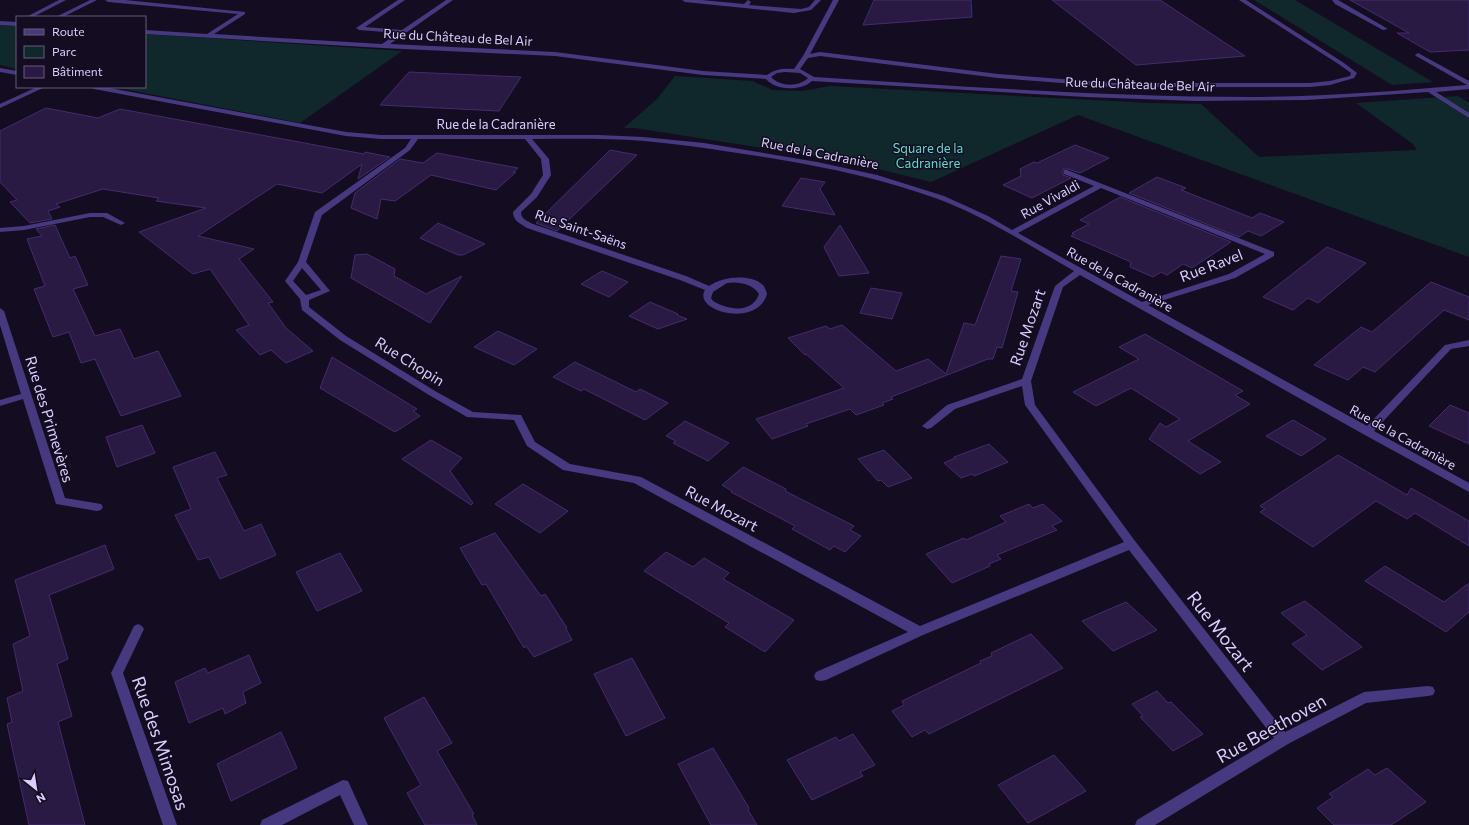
<svg xmlns="http://www.w3.org/2000/svg" width="1469" height="825" font-family="Commissioner,sans-serif">
	<style>
		.green { fill: #10282b }
		.building { fill: #281a42; stroke: #432c6e }
		.lines { fill: none; stroke-linecap: round; stroke-linejoin: round }
		.minor { fill: #463980; fill-rule: evenodd }
		.labels { text-anchor: middle; dominant-baseline: central; stroke-width: 3; stroke-linejoin: round; paint-order: stroke }
		.far-street-label { font-size: 13px; fill: #dbceff; stroke: #140d21 }
		.far-park-label { font-size: 13px; fill: #5bded1; stroke: #140d21 }
		.street-label { font-size: 15px; fill: #dbceff; stroke: #140d21 }
		.near-street-label { font-size: 18px; fill: #dbceff; stroke: #140d21 }
	</style>
	<rect width="100%" height="100%" fill="#140d21"/>
	<path class="green" d="M1254,0H1295L1433,82L1392,85Z
		M0,25L17,26V69L0,65Z
		M145,34L402,51L300,123L113,87H145Z
		M675,76L752,81L773,90L803,91L830,86L1149,103L1201,104L1259,157L1417,150L1413,144L1356,103L1458,96L1469,103V257L1078,115L931,182L846,161L635,128H624L657,99Z"/>
	<path class="building" d="M874,0H971L972,17L863,25Z
		M1052,0H1160L1245,56L1136,65Z
		M1350,0H1469V50L1430,52L1397,33H1409Z
		M409,72L521,77L499,111L380,105Z
		M46,108L98,118L120,109L364,154L365,152L390,157L358,179L362,164L322,193L277,184L198,236L254,249L239,259L273,302L268,303L286,328L313,351L286,363L271,350L260,355L236,330L249,325L210,269L193,274L139,232L206,208L156,201L159,198L103,189L56,204L60,207L48,211L52,219L30,223L10,202L17,200L0,182V131Z
		M1075,145L1109,158L1080,173L1068,169H1063V175L1071,178L1032,198L1003,185L1021,176L1020,169L1034,162L1037,163Z
		M610,150L637,155L557,231L536,223Z
		M437,153L518,168L513,172H516L496,190L431,175L395,201L381,199L377,219L351,208L355,193L400,159L423,163Z
		M1157,177L1186,188L1181,190L1252,218L1260,213L1284,222L1261,236L1248,231L1239,237L1129,193Z
		M801,178L825,182L820,189L835,215L782,206Z
		M1120,197L1231,242L1192,268L1183,264L1167,275L1161,272L1153,277L1130,267L1131,262L1071,236L1074,234L1072,233L1089,224L1080,220Z
		M438,223L485,244L463,255H458L420,238Z
		M55,225L70,258L75,256L88,285L73,289L95,336L120,329L134,359L158,351L181,396L121,416L95,359L81,363L69,332L53,337L34,289L45,286L27,239L42,236L36,229Z
		M840,225L869,273L839,276L824,247Z
		M1327,247L1366,263L1318,303L1308,298L1293,310L1263,297Z
		M367,254L395,269L394,276L426,294L462,276L430,323L351,278L355,255Z
		M1001,256L1021,259L1011,291L1018,292L1002,348L997,347L993,359H988L891,397L893,399L882,403L884,405L856,415L850,409L806,424L808,426L772,439L756,419L844,388L806,354L805,355L788,338L826,326L830,329L842,325L896,371L928,359L946,374L964,323L975,325Z
		M602,271L628,282L609,297L581,284Z
		M1431,282L1469,297V320L1444,310L1375,372L1363,367L1348,380L1314,365L1361,327L1372,332Z
		M871,288L902,293L892,319L860,313Z
		M650,302L678,314L677,315L687,319L658,329L629,316Z
		M498,331L537,349L514,365L474,347Z
		M1145,334L1243,391L1235,395L1250,404L1188,441L1221,462L1200,474L1149,439L1160,423L1166,427L1180,419L1131,388L1096,406L1073,392L1139,359L1119,347Z
		M332,357L417,409L413,411L420,416L395,432L320,388Z
		M575,362L636,392L640,389L668,403L645,420L584,389L581,391L553,377Z
		M1450,405L1469,413V444L1429,426Z
		M1293,420L1326,439L1301,456L1266,436Z
		M685,421L729,443L708,461L673,443L676,441L666,436Z
		M142,425L155,453L117,467L106,437Z
		M431,440L462,458L450,471L473,503L471,505L402,459Z
		M989,444L1008,462L974,476L972,474L961,478L944,463L955,458L954,457Z
		M884,450L912,478L888,487L881,480L878,481L858,459Z
		M215,452L227,475L217,478L244,531L261,524L276,555L220,579L209,557L198,560L175,515L191,509L173,467Z
		M1338,455L1407,495L1411,488L1469,521V546L1415,513L1407,519L1376,501L1313,547L1260,512L1265,509L1260,506Z
		M743,467L786,489L785,491L854,526L850,530L861,536L845,552L834,546L830,550L792,529L795,526L731,492L732,491L722,485Z
		M523,484L568,511L540,533L495,504Z
		M1029,504L1033,508L1043,504L1062,521L1052,526L1057,530L997,555L1001,559L989,564L990,566L952,583L926,554L964,538L966,540L1006,522L1000,516Z
		M495,533L541,596L545,594L567,628L566,629L572,640L534,657L526,646L524,648L486,584L482,585L460,548Z
		M105,545L114,569L49,595L68,659L57,664L72,716L58,722L85,825H29L7,724L12,722L7,698L23,691L13,644L30,636L15,580Z
		M666,552L693,567L704,558L729,573L723,579L794,620L765,652L725,627L729,623L644,571Z
		M340,553L362,591L317,611L296,572Z
		M1385,566L1444,602L1469,583V612L1446,632L1365,581Z
		M1305,601L1362,647L1322,670L1292,644L1307,635L1281,613Z
		M1126,602L1157,630L1113,651L1082,621Z
		M1031,634L1063,668L929,734L925,730L912,737L892,711L904,705L902,701L981,663L980,661L992,656L991,653Z
		M249,655L261,683L243,692L246,703L225,714L223,708L189,723L175,682L205,668L208,673Z
		M632,658L665,718L626,736L594,674Z
		M1157,691L1168,703L1171,702L1203,734L1173,751L1140,717L1143,716L1132,704Z
		M424,697L452,743L437,751L474,814L472,815L477,825H425L407,793L421,785L384,718Z
		M281,732L297,768L231,801L217,764Z
		M853,734L875,765L860,772L863,776L812,800L787,760L836,737L839,741Z
		M713,748L749,808L748,810L757,825H711L678,764Z
		M1054,755L1086,791L1028,823L998,785Z
		M1387,768L1426,802L1391,825H1334L1317,808L1333,797L1329,794L1368,769L1375,775Z"/>
	<g class="lines">
		<path class="minor" d="M59,0H66L33,17H26Z
			M90,0H97L63,17H56Z
			M105,0H125L245,12V14L214,34L382,44L398,33L359,30L356,28L398,0H405L365,27L402,30L446,0H453L390,44L555,52L703,71L767,75C775,69 783,68 794,69L803,56L833,0H839L810,54L820,52L998,74L1114,83H1310L1330,81L1350,76L1351,73L1340,65L1239,0H1246L1344,63L1357,73L1354,78L1330,85L1310,87H1114L998,78L820,56L808,58L800,69L814,77C959,86 1105,97 1250,97C1323,97 1395,91 1467,85L1416,56L1415,55L1418,53L1469,81V89L1436,92L1469,113V118L1428,92L1306,100L1196,101L1086,97L812,81C801,91 776,91 766,79L703,75L555,56L383,48L145,34V30L207,34L238,14L108,2ZM785,72L800,73L808,78C799,87 780,87 771,77L777,73Z
			M682,0H701L744,4L748,0L751,2L749,5L801,9L809,7L815,0H821L811,10L794,13L685,2Z
			M1332,0H1338L1388,29L1383,30L1335,4Z
			M0,21L17,22V26L0,25Z
			M0,68L17,71V75L0,72Z
			M37,87H45L0,108V104Z
			M91,87H104L346,132L381,135H599L643,137L704,143L817,162L877,175L944,196L988,216L1012,230L1094,186L1064,174V170H1067L1274,252V256L1235,278L1148,305L1367,426L1445,345L1469,340V346L1451,349L1374,431L1469,483V492L1363,434L1080,275L1063,287L1031,381L1035,405L1135,541L1285,732L1364,692L1428,686L1433,687L1435,691L1433,695L1428,696L1366,703L1288,744L1155,825H1135L1137,820L1274,738L1129,550L923,635L826,680L821,681L816,680L814,676L816,672L908,632L634,483L563,470L527,446L514,420L467,417L429,395L340,340L302,310L300,299L285,281L298,262L315,212L405,148L411,139H381L346,136L94,89ZM418,139H525L541,159L543,175L531,194L513,212C513,221 521,224 527,228L680,280L705,290C692,311 757,329 767,294C766,291 765,287 763,285C750,273 722,277 709,286L686,276L533,224C527,221 521,219 521,212L537,197L551,175L549,159L532,139C570,139 607,138 644,141C689,145 732,152 776,159C831,168 885,180 938,199C986,217 1030,246 1074,271L1055,286L1022,379L947,405L922,426L927,429L931,428L955,409L1022,386L1025,405L1124,542L920,626L641,477L570,464L535,442L521,415L473,412L435,391L346,336L309,307V300L330,291L306,262L322,215L410,150ZM1101,188L1265,254L1229,274L1142,302L1018,233ZM302,268L321,290L306,295L293,281ZM727,283C738,281 753,284 759,294C752,314 728,310 713,301L711,298L713,292Z
			M90,213H107L125,223L121,225L103,217H90L24,230L0,232V228L24,226Z
			M0,308L4,311L65,498L101,504L103,507L101,510L97,511L56,504L23,399L0,406V400L21,394L0,325Z
			M138,624L142,626L144,629L123,673L177,825H163L111,673L134,626Z
			M343,780L348,781L368,825H354L340,795L282,825H260L262,820Z"/>
	</g>
	<g class="labels">
		<g class="far-street-label">
			<text transform="translate(458 37) rotate(3)">Rue du Château de Bel Air</text>
			<text transform="translate(1140 84) rotate(2)">Rue du Château de Bel Air</text>
			<text x="496" y="124">Rue de la Cadranière</text>
			<text transform="translate(820 153) rotate(11)">Rue de la Cadranière</text>
			<text transform="translate(1050 199) rotate(-29)">Rue Vivaldi</text>
			<text transform="translate(581 229) rotate(19)">Rue Saint-Saëns</text>
			<text transform="translate(1120 279) rotate(29)">Rue de la Cadranière</text>
			<text transform="translate(1403 437) rotate(29)">Rue de la Cadranière</text>
		</g>
		<g class="far-park-label">
			<text x="928" y="148">Square de la<tspan x="928" dy="15">Cadranière</tspan></text>
		</g>
		<g class="street-label">
			<text transform="translate(1211 265) rotate(-21)">Rue Ravel</text>
			<text transform="translate(1027 327) rotate(-71)">Rue Mozart</text>
			<text transform="translate(410 361) rotate(32)">Rue Chopin</text>
			<text transform="translate(50 419) rotate(73)">Rue des Primevères</text>
			<text transform="translate(722 508) rotate(28)">Rue Mozart</text>
		</g>
		<g class="near-street-label">
			<text transform="translate(1221 631) rotate(52)">Rue Mozart</text>
			<text transform="translate(1271 728) rotate(-29)">Rue Beethoven</text>
			<text transform="translate(161 743) rotate(71)">Rue des Mimosas</text>
		</g>
	</g>
	<rect x="16" y="16" width="130" height="72" fill="#140d21" stroke="#645a7a"/>
	<rect x="24" y="29" width="20" height="6" fill="#463980" stroke="#645a7a"/>
	<text x="52" y="36" font-size="12" fill="#dbceff">Route</text>
	<rect x="24" y="46" width="20" height="12" fill="#10282b" stroke="#645a7a"/>
	<text x="52" y="56" font-size="12" fill="#dbceff">Parc</text>
	<rect x="24" y="66" width="20" height="12" fill="#281a42" stroke="#645a7a"/>
	<text x="52" y="76" font-size="12" fill="#dbceff">Bâtiment</text>
	<g transform="translate(36 789) rotate(150)" stroke="#140d21" stroke-width="3" paint-order="stroke">
	<path d="M0-3L7 15L0 10L-7 15Z" fill="#dbceff"/>
	<text y="-6" font-size="11" font-weight="bold" text-anchor="middle" fill="#dbceff">N</text>
	</g>
</svg>
